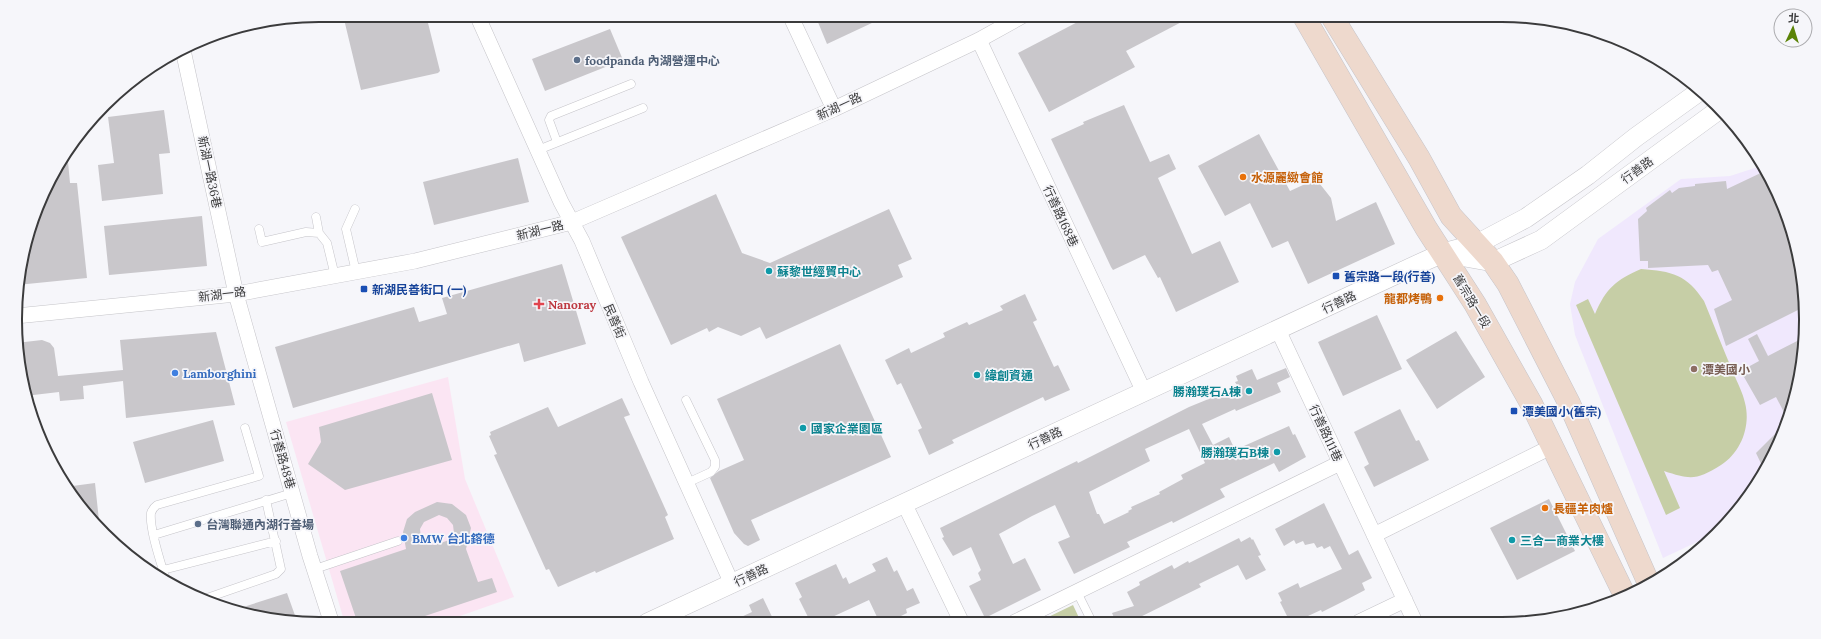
<svg xmlns="http://www.w3.org/2000/svg" width="1821" height="639" font-family="Lora,'Noto Sans TC',serif">
	<style>
		.commercial { fill: #fbe5f3 }
		.education { fill: #f0e8fd }
		.green { fill: #c6cea6 }
		.building { fill: #c9c7cb; fill-rule: evenodd }
		.lines { fill: none; stroke-linecap: round; stroke-linejoin: round }
		.service-casing { stroke: #c5c4c9; stroke-width: 9 }
		.minor-casing { stroke: #c5c4c9; stroke-width: 16 }
		.tertiary-casing { stroke: #c5c4c9; stroke-width: 20 }
		.secondary-casing { stroke: #c5c4c9; stroke-width: 23 }
		.service { stroke: #fff; stroke-width: 8 }
		.minor { stroke: #fff; stroke-width: 15 }
		.tertiary { stroke: #fff; stroke-width: 19 }
		.secondary { stroke: #eed9cd; stroke-width: 22 }
		.service-dot { fill: #5c6f8a; stroke: #f6f6fa; stroke-width: 1.5 }
		.food-dot { fill: #e8710a; stroke: #f6f6fa; stroke-width: 1.5 }
		.culture-dot { fill: #0f9aa8; stroke: #f6f6fa; stroke-width: 1.5 }
		.transit-dot { fill: #1a4fb4; stroke: #f6f6fa; stroke-width: 1.5 }
		.health-dot { fill: #e0444e; stroke: #f6f6fa; stroke-width: 1.5 }
		.education-dot { fill: #8d6e63; stroke: #f6f6fa; stroke-width: 1.5 }
		.shop-dot { fill: #3f7fe0; stroke: #f6f6fa; stroke-width: 1.5 }
		.labels { text-anchor: middle; dominant-baseline: central; stroke-width: 3.5; stroke-linejoin: round; paint-order: stroke }
		.service-label { font-size: 12px; font-weight: bold; fill: #4e5e75; stroke: #f6f6fa; text-anchor: start }
		.street-label { font-size: 12px; fill: #3b3b3c; stroke: #f6f6fa }
		.food-label { font-size: 12px; font-weight: bold; fill: #c56008; stroke: #f6f6fa; text-anchor: start }
		.culture-label { font-size: 12px; font-weight: bold; fill: #0d838f; stroke: #f6f6fa; text-anchor: start }
		.transit-label { font-size: 12px; font-weight: bold; fill: #164399; stroke: #f6f6fa; text-anchor: start }
		.health-label { font-size: 12px; font-weight: bold; fill: #be3a42; stroke: #f6f6fa; text-anchor: start }
		.education-label { font-size: 12px; font-weight: bold; fill: #785e54; stroke: #f6f6fa; text-anchor: start }
		.shop-label { font-size: 12px; font-weight: bold; fill: #366cbe; stroke: #f6f6fa; text-anchor: start }
		.rim { fill: none; stroke: #3b3b3c; stroke-width: 2 }
	</style>
	<rect width="100%" height="100%" fill="#f6f6fa"/>
	<path class="commercial" d="M448,377L465,479L514,597L437,624H345L286,422Z"/>
	<path class="education" d="M1764,165L1790,221L1803,280L1805,339L1796,398L1765,472L1714,534L1663,558L1575,335L1570,304L1575,282L1598,239L1681,179L1730,176Z"/>
	<path class="green" d="M1641,269C1672,271 1687,275 1704,301C1714,325 1723,349 1733,372C1737,382 1743,393 1745,403C1751,426 1741,452 1721,465C1697,480 1691,480 1664,471L1680,508L1666,515L1576,305L1588,299L1595,314C1606,288 1616,280 1641,269Z
		M1073,605L1081,622H1038Z"/>
	<path class="building" d="M343,15H426L440,71L438,73L361,90Z
		M815,15H889L827,44Z
		M1091,15H1107L1112,23L1127,15H1195L1126,51L1135,67L1049,112L1018,53Z
		M610,29L623,60L545,91L532,59Z
		M1124,105L1150,162L1169,154L1176,169L1158,178L1192,254L1220,241L1239,282L1176,312L1160,277L1158,278L1145,255L1113,270L1111,267L1051,139L1084,124L1083,122Z
		M164,110L170,153L159,154L163,194L102,201L98,165L114,163L108,117Z
		M1259,134L1290,191L1316,179L1331,198L1336,221L1376,202L1395,244L1308,284L1288,241L1272,248L1250,203L1225,216L1198,166Z
		M67,151L70,183H77L87,278L17,285L47,185Z
		M518,158L529,202L434,225L423,182Z
		M1767,170L1790,221L1803,280L1804,307L1726,346L1714,309L1732,300L1718,270L1712,272L1708,265L1648,268V261H1640L1638,219L1647,211L1646,208L1670,190L1672,193L1679,188L1695,186V184L1726,181L1727,189Z
		M716,194L742,253L770,263L889,209L912,259L898,265L903,277L766,339L760,327L741,336L718,327L709,332L707,328L671,345L621,237Z
		M202,216L207,266L109,275L104,226Z
		M562,264L586,344L524,362L519,343L293,408L275,347L414,307L419,322L447,314L442,298Z
		M1025,294L1037,320L1033,322L1054,367L1058,365L1070,390L1045,401L1043,397L952,440L954,443L929,455L918,430L922,428L901,383L897,385L885,360L909,348L911,353L945,337L943,333L967,322L969,325L1003,310L1000,306Z
		M1377,315L1402,369L1343,396L1318,342Z
		M1456,331L1485,377L1437,409L1406,360Z
		M216,332L235,405L126,418L123,381L83,386L84,399L60,401L59,392L25,396L16,343L42,340L50,343L54,348L58,376L123,370L120,340Z
		M1757,334L1768,356L1805,337L1796,398L1787,418L1776,397L1760,405L1744,377L1737,373L1759,361L1748,339Z
		M840,344L891,457L751,520L760,540L748,546L744,544L734,533L710,478L719,471L744,460L717,399Z
		M1286,368L1290,377L1277,383L1281,392L1236,411L1235,409L1202,424L1213,445L1229,437L1235,450L1289,426L1293,435L1295,434L1306,457L1279,472L1274,463L1220,489L1225,497L1173,523L1172,521L1127,542L1130,547L1074,574L1058,542L1070,537L1055,505L1032,516L999,534L1013,564L1025,558L1041,590L985,618L969,586L981,580L978,573L981,570L971,547L953,556L942,538L944,537L940,528L1077,461L1078,463L1189,407L1238,387L1235,382L1238,381L1236,376L1252,369L1257,380ZM1189,429L1205,463L1181,475L1183,479L1159,492L1160,494L1131,507L1132,509L1128,511L1129,512L1104,524L1099,514H1097L1089,492L1150,461L1145,449Z
		M432,393L452,460L345,490L308,464L321,442L319,427Z
		M622,398L630,415L624,417L668,515L665,517L674,539L596,573L595,571L558,587L549,569L546,570L494,455L497,454L489,436L491,435L490,432L548,407L558,427Z
		M1400,409L1416,441L1419,440L1429,460L1374,487L1364,467L1369,464L1354,432Z
		M213,420L224,461L145,483L133,442Z
		M1784,425H1785L1765,472L1756,453Z
		M95,483L100,530L65,487Z
		M1549,499L1575,551L1517,580L1490,528Z
		M437,502L452,504L466,515L471,528L466,549L478,582L492,578L497,592L401,624H358L340,571L406,549L403,532L407,519L415,512ZM439,515L447,518L453,525L454,533L449,540L435,545L426,544L421,538L420,529L424,522Z
		M1324,503L1349,555L1358,550L1372,578L1362,583L1365,590L1346,600L1322,612L1321,610L1295,622H1290L1280,602L1282,601L1278,593L1298,583L1300,588L1342,569L1330,546L1324,549L1322,546L1317,548L1314,543L1305,545L1303,541L1296,544L1294,540L1284,546L1275,529Z
		M1250,537L1252,540L1253,539L1261,555L1258,556L1266,570L1246,580L1238,565L1199,584L1201,587L1130,622H1116L1112,613L1134,606L1127,592L1140,585L1139,582L1172,565L1174,569L1188,561L1189,563L1239,538L1241,542Z
		M887,557L894,572L897,570L907,591L913,588L920,603L906,609L907,613L899,617L901,623H883L880,616L877,617L869,600L830,618L833,623H814L811,618L809,619L799,599L802,597L795,583L836,564L843,579L846,577L849,584L876,571L872,564Z
		M287,593L297,621L241,614L234,610Z
		M763,598L775,623H728L752,612L749,605Z"/>
	<g class="lines">
		<defs>
			<path id="service" d="M792,20L803,15
				M557,142L549,120L551,116L631,84
				M538,150L643,108
				M355,209L346,229L356,272
				M316,217L319,233
				M259,229L262,242L306,232L319,233L327,243L335,276
				M686,400L715,460V467L711,472L687,483
				M154,535L292,493
				M315,569L398,541
				M163,570L276,541
				M166,580C161,563 149,529 151,513C152,510 154,507 157,505L259,476L245,428
				M1077,592L1092,622
				M207,598L276,574L281,569L266,500"/>
			<path id="minor" d="M477,15L561,202L582,241L641,382L732,584
				M790,15L834,109
				M979,40L1144,392
				M183,50L236,294L310,556L332,624
				M16,316L236,294L415,261L572,222L834,109L979,40L1024,15
				M1278,330L1415,622
				M904,503L962,623
				M1374,535L1553,446
				M1015,622L1340,463
				M1359,622L1405,600"/>
			<path id="tertiary" d="M1448,254L1493,262L1541,240L1720,109
				M647,623L1425,261L1443,253L1477,244L1526,218L1588,175L1636,137L1700,91"/>
			<path id="secondary" d="M1303,15L1426,228L1475,304L1532,405L1625,596
				M1331,15L1419,158L1451,216L1493,262L1508,284L1569,403L1649,584"/>
		</defs>
		<use href="#service" class="service-casing"/>
		<use href="#minor" class="minor-casing"/>
		<use href="#tertiary" class="tertiary-casing"/>
		<use href="#secondary" class="secondary-casing"/>
		<use href="#service" class="service"/>
		<use href="#minor" class="minor"/>
		<use href="#tertiary" class="tertiary"/>
		<use href="#secondary" class="secondary"/>
	</g>
	<g class="service-dot">
		<circle cx="577" cy="60" r="4"/>
		<circle cx="198" cy="524" r="4"/>
	</g>
	<g class="food-dot">
		<circle cx="1243" cy="177" r="4"/>
		<circle cx="1440" cy="298" r="4"/>
		<circle cx="1545" cy="508" r="4"/>
	</g>
	<g class="culture-dot">
		<circle cx="769" cy="271" r="4"/>
		<circle cx="977" cy="375" r="4"/>
		<circle cx="1249" cy="391" r="4"/>
		<circle cx="803" cy="428" r="4"/>
		<circle cx="1277" cy="452" r="4"/>
		<circle cx="1512" cy="540" r="4"/>
	</g>
	<g class="transit-dot">
		<rect x="1332" y="272" width="8" height="8" rx="2"/>
		<rect x="360" y="285" width="8" height="8" rx="2"/>
		<rect x="1510" y="407" width="8" height="8" rx="2"/>
	</g>
	<path class="health-dot" d="M537 298h4v4h4v4h-4v4h-4v-4h-4v-4h4z"/>
	<circle class="education-dot" cx="1694" cy="369" r="4"/>
	<g class="shop-dot">
		<circle cx="175" cy="373" r="4"/>
		<circle cx="404" cy="538" r="4"/>
	</g>
	<g class="labels">
		<g class="service-label">
			<text x="585" y="60">foodpanda 內湖營運中心</text>
			<text x="206" y="524">台灣聯通內湖行善場</text>
		</g>
		<g class="street-label">
			<text transform="translate(839 106) rotate(-25)">新湖一路</text>
			<text transform="translate(1637 170) rotate(-36)">行善路</text>
			<text transform="translate(210 172) rotate(78)">新湖一路36巷</text>
			<text transform="translate(1061 216) rotate(65)">行善路168巷</text>
			<text transform="translate(540 230) rotate(-14)">新湖一路</text>
			<text transform="translate(222 294) rotate(-7)">新湖一路</text>
			<text transform="translate(1472 301) rotate(59)">舊宗路一段</text>
			<text transform="translate(1339 302) rotate(-25)">行善路</text>
			<text transform="translate(615 321) rotate(67)">民善街</text>
			<text transform="translate(1326 433) rotate(65)">行善路111巷</text>
			<text transform="translate(1045 438) rotate(-25)">行善路</text>
			<text transform="translate(283 459) rotate(74)">行善路48巷</text>
			<text transform="translate(751 575) rotate(-25)">行善路</text>
		</g>
		<g class="food-label">
			<text x="1251" y="177">水源麗緻會館</text>
			<text x="1432" y="298" text-anchor="end">龍都烤鴨</text>
			<text x="1553" y="508">長疆羊肉爐</text>
		</g>
		<g class="culture-label">
			<text x="777" y="271">蘇黎世經貿中心</text>
			<text x="985" y="375">緯創資通</text>
			<text x="1241" y="391" text-anchor="end">勝瀚璞石A棟</text>
			<text x="811" y="428">國家企業園區</text>
			<text x="1269" y="452" text-anchor="end">勝瀚璞石B棟</text>
			<text x="1520" y="540">三合一商業大樓</text>
		</g>
		<g class="transit-label">
			<text x="1344" y="276">舊宗路一段(行善)</text>
			<text x="372" y="289">新湖民善街口 (一)</text>
			<text x="1522" y="411">潭美國小(舊宗)</text>
		</g>
		<g class="health-label">
			<text x="548" y="304">Nanoray</text>
		</g>
		<g class="education-label">
			<text x="1702" y="369">潭美國小</text>
		</g>
		<g class="shop-label">
			<text x="183" y="373">Lamborghini</text>
			<text x="412" y="538">BMW 台北鎔德</text>
		</g>
	</g>
	<path d="M0 0H1821V639H0ZM319 22H1502A297 297 0 0 1 1799 319V320A297 297 0 0 1 1502 617H319A297 297 0 0 1 22 320V319A297 297 0 0 1 319 22Z" fill="#f6f6fa" fill-rule="evenodd"/>
	<path class="rim" d="M319 22H1502A297 297 0 0 1 1799 319V320A297 297 0 0 1 1502 617H319A297 297 0 0 1 22 320V319A297 297 0 0 1 319 22Z"/>
	<g transform="translate(1793 28) rotate(4)"><circle r="19" fill="#f6f6fa" stroke="#ababae"/>
	<path d="M0-3L7 15L0 10L-7 15Z" fill="#5b8307"/>
	<text y="-6" font-size="11" font-weight="bold" text-anchor="middle" fill="#3b3b3c">北</text>
	</g>
</svg>
